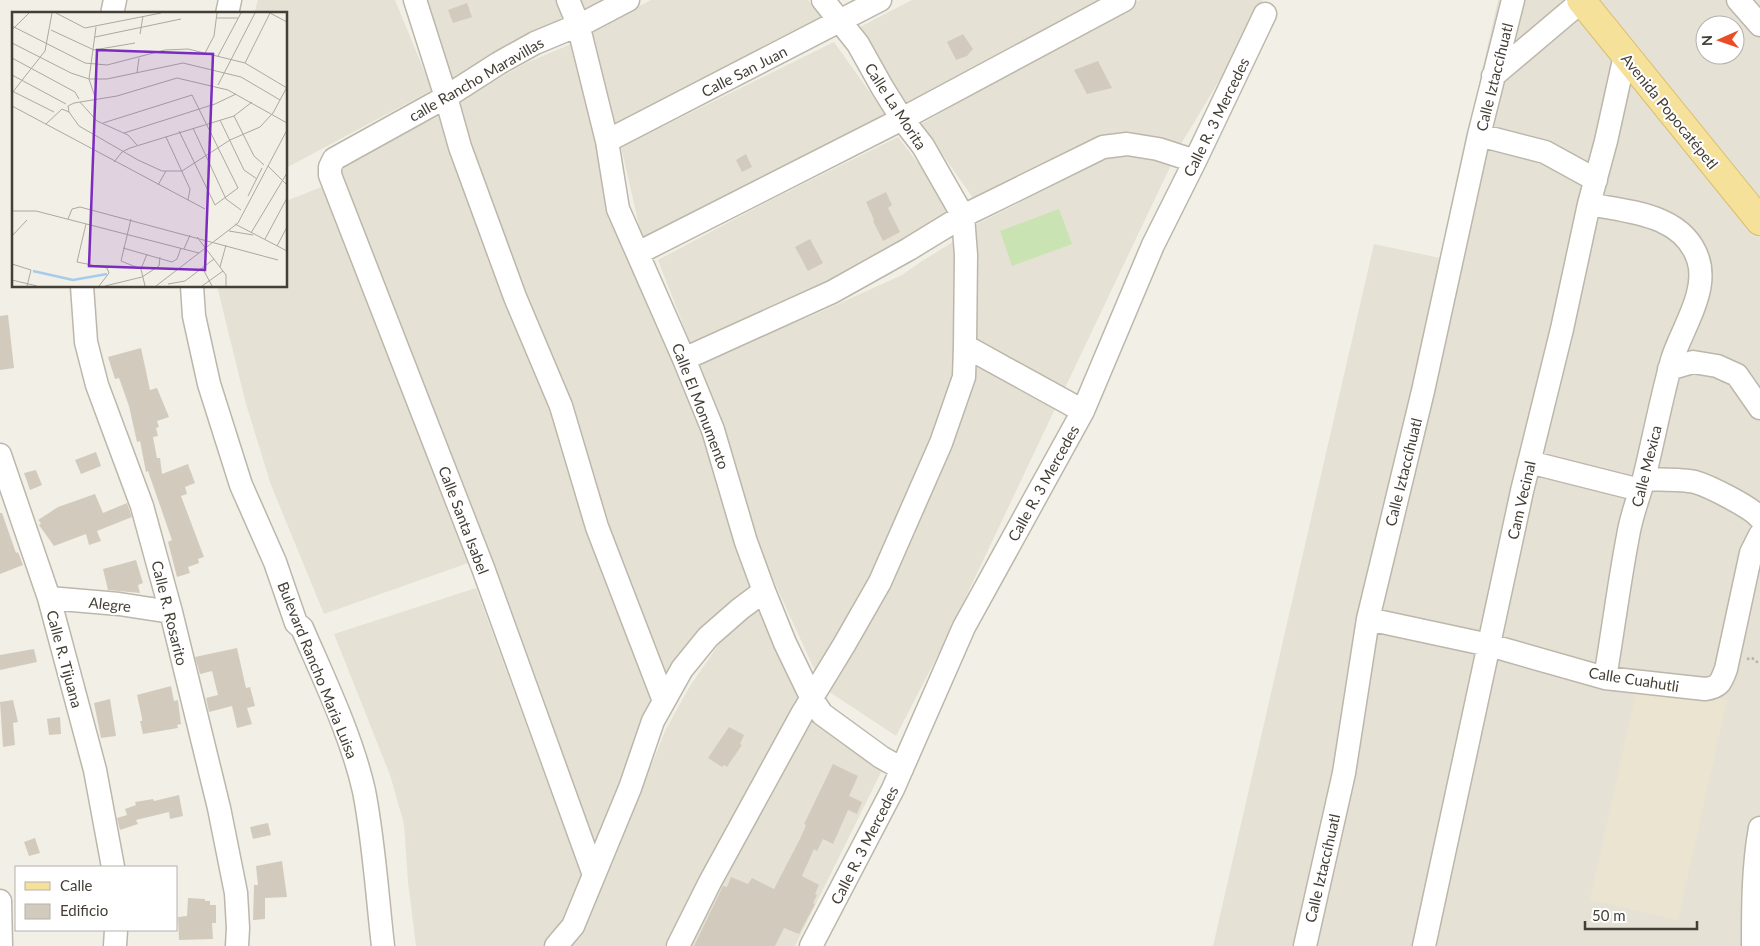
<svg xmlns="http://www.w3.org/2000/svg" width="1760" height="946" font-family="Lato,sans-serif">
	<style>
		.residential { fill: #e5e1d5; fill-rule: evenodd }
		.education { fill: #eae4d1 }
		.green { fill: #cae3b2 }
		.building { fill: #d2cbbd }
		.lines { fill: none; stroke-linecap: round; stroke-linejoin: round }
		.minor-casing { stroke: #bcb7aa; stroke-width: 25 }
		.major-casing { stroke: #dabf6c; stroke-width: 30 }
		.path { stroke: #bdb39c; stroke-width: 2.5; stroke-dasharray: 2.5 2.5; stroke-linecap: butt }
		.minor { stroke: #fff; stroke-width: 22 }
		.major { stroke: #f6e19b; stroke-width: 28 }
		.labels { text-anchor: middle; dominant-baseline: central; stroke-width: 4; stroke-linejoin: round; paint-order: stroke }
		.street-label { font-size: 15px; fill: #443f36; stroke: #fff }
		.inset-river { fill: none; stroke: #a7cbea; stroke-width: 2.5 }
		.inset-road { fill: none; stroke: #aca9a0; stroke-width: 1 }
		.view { fill: #7b2cbf; fill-opacity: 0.15; stroke: #7b2cbf; stroke-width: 2.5 }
		.inset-edge { fill: none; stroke: #443f36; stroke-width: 2.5 }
	</style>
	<rect width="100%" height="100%" fill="#f2efe6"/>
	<path class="residential" d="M258,0H395L432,90L286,168V14H254Z
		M422,0H557L565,19L450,86Z
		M578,0H614L584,15Z
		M651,0H808L831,26L615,129L591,31Z
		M912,0H1114L906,105L858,28Z
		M1140,0H1263L1243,41L1181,144L1146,138L975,201L921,124Z
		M1498,0H1760V946H1213L1374,244L1440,258ZM1705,25H1735V55H1705Z
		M834,42L886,115L643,243L621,147Z
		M571,44L594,127L602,182L691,391L754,590L666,686L606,529L488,198L457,102L526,63Z
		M440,115L531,353L654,699L596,852L339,168Z
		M898,137L955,211L882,253L822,284L691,345L658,260L767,202Z
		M1131,154L1171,165L940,651L896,736L828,691L815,671L762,555L739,482L696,363L816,314L902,275L922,261L948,245L979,223L1015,205L1050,184L1103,158Z
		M324,186L471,562L324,614L271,485L246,404L217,286H286V201Z
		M476,588L583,880L562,923L545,946H416L408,882L404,824L390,775L334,634Z
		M759,608L804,689L699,890L665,946H570L583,929L603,884L666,729L690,686L728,631Z
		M817,700L891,752L795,946H686Z"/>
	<path class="education" d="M1638,682L1727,700L1678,920L1590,900Z"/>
	<path class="green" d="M1059,209L1072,244L1012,266L1000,231Z"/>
	<path class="building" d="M467,3L472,17L453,23L448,10Z
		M963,34L973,49L967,56L956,60L947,42Z
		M1098,61L1112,88L1087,94L1074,70Z
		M746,154L752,167L742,172L736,160Z
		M886,192L892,205L888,208L900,232L883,241L873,221L874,220L866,202Z
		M810,239L823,263L808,271L795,247Z
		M8,315L14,368L0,370V316Z
		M141,348L150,390L157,388L169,417L157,421L159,427L156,428L158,436L153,437L157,458H160L162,474L188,464L195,483L185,487L187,494L181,496L204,557L198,559L199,563L188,567L190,573L177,577L168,542L172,540L148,471L146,472L140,441L137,442L129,406L119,378L115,379L108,357Z
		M96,452L101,466L81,474L75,460Z
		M36,470L42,485L30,490L24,473Z
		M95,494L103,513L127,503L132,517L97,531L101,541L89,545L86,534L54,546L39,525L41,523L38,520L58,507Z
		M0,513H2L16,553L18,552L23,565L0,574Z
		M136,560L143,583L138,585L140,593L108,590L103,569Z
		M237,648L246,688L250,687L255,706L247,708L252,724L237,728L232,706L209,712L206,698L218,695L212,671L200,674L195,657Z
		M34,649L37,662L0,670V655Z
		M171,686L174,701L178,700L181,724L177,725L178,728L143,734L140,721H142V718L137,695Z
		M110,699L116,736L101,738L94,703Z
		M13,700L18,722L13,723L15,745L3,747L0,702Z
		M60,717L61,734L49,735L47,719Z
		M729,727L744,735L740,744L742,745L727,767L724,765L722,767L708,758Z
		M833,764L858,776L849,796L862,802L857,814L848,810L833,844L823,839L817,851L814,849L802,876L819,885L815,894L817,895L813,903L815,904L799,934L784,928L775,946H694L723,886L727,887L731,877L748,884L752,878L774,889L801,837L806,825L804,824Z
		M179,795L183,816L170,819L169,812L136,820L138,824L120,830L117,818L127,815L125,809L136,805L135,802L153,799L154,801Z
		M268,823L271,835L253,839L250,827Z
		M35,838L40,853L29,856L24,842Z
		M282,861L287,897L265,898V919L253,920L254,885H258L256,866Z
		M188,898L205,899V901H210V905H216V923H212L213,939L179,940L178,917L187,916Z"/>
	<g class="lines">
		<defs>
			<path id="minor" d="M415,0L446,97L460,147L515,297L561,406L597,527L664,701
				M568,0L578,24L607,141L618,209L684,359L713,430L746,542L764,591L785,643L812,699L822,714L881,757L902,769
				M1738,0L1760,25
				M112,14L115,0
				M227,14L230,0
				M1493,76L1583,0
				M1479,135L1545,152L1596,180
				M607,141L880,0
				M1589,204C1629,212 1683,214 1698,259C1709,292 1681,330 1672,360C1661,399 1654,438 1644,478C1639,497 1631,516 1628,536C1619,583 1613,631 1605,678
				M638,253L902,119L1124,0
				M82,286L86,342L97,385L142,506L171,612L219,808L236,893L238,928L237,946
				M192,286L194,316L209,384L241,485L275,562L296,623L302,628C324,679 352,737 364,791C374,842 377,894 383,946
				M965,346L1083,411
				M684,359L832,292L909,249L963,216L1103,147L1127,144L1158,149L1195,161
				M1669,369L1693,362L1717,366L1737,375L1760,408
				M0,455L49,598L95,770L113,867
				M1529,462L1640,490
				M1644,479C1658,480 1681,479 1695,482C1709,486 1751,507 1760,518
				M49,598L119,604L171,612
				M1368,619L1489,645L1605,678L1705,689C1720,687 1721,682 1726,669L1751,553L1760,535
				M594,875L483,568L330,175V167L334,159L446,97L499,63L535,43L588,21L628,0
				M0,901L1,946
				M115,946L116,930
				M556,946L573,926L630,788L653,721L682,669L708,637L740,609L764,591
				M678,946L710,882L802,714L844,645L880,582L941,443L964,377L965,346L966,255L963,216L923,146L902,119L882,87L858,44L823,0
				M811,946L893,789L964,627L1083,411L1153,245L1195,161L1265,14
				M1305,946L1344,773L1368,619L1423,391L1479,135L1513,0
				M1424,946L1522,491L1562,329L1589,204L1606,141L1625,55
				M1753,946C1753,906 1753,867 1760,828"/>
			<path id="major" d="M1581,0L1760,221"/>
		</defs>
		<use href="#minor" class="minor-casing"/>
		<use href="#major" class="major-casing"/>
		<path class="path" d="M1747,659L1752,658L1760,664"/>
		<use href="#minor" class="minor"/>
		<use href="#major" class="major"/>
	</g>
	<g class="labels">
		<g class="street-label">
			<text transform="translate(744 71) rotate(-27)">Calle San Juan</text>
			<text transform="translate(1494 77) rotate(-76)">Calle Iztaccíhuatl</text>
			<text transform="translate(476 79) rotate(-30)">calle Rancho Maravillas</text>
			<text transform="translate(896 106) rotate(57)">Calle La Morita</text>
			<text transform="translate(1670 111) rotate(51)">Avenida Popocatépetl</text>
			<text transform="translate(1216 117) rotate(-64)">Calle R. 3 Mercedes</text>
			<text transform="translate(701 406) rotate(69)">Calle El Monumento</text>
			<text transform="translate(1646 466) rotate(-76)">Calle Mexica</text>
			<text transform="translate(1403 472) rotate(-76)">Calle Iztaccíhuatl</text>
			<text transform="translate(1043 483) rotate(-61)">Calle R. 3 Mercedes</text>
			<text transform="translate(1521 500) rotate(-77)">Cam Vecinal</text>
			<text transform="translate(464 520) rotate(69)">Calle Santa Isabel</text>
			<text transform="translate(110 604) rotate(6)">Alegre</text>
			<text transform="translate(170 613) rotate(76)">Calle R. Rosarito</text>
			<text transform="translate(65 659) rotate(75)">Calle R. Tijuana</text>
			<text transform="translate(318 670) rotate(68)">Bulevard Rancho Maria Luisa</text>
			<text transform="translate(1634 679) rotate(9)">Calle Cuahutli</text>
			<text transform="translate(864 845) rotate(-63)">Calle R. 3 Mercedes</text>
			<text transform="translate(1322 868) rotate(-77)">Calle Iztaccíhuatl</text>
		</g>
	</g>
	<g transform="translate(12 12)">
		<rect width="275" height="275" fill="#f2efe6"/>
		<path class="inset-river" d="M21,259L61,268L95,262"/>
		<path class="inset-road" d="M44,1L73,16L149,1M205,6H226M0,14L73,51L95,53L153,38L176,37L233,51L275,76M0,18L17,1M39,18L82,38L123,31M128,22L131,4M83,25L169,7M0,31L59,61L77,67H95L171,51L229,65L268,88M193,41L202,24L205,1M206,44L229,1M0,46L63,80L67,87M233,51L258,1L275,10M125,61L127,46M0,63L54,92M206,73L243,1M0,79L42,100M0,81L33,39L40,1M83,85L77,67L84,15M68,90L85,109L116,123L125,133M0,94L193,197M57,100L67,114L126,148L150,159H170L218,128L248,115L261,101L275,75M222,104L242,144L252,153M208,108L232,158L245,167M91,111L180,83L226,176L203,193L167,119M34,112L50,97L57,100L56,94L62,91L105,84L165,66L216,78L275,111M181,116L214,187L229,198M112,121L203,92L224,82M154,125L178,177L176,188M102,150L110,140L118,136L222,104L240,90M256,154L275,173M146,173L154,159M236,184L250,156M0,199H24L187,241M56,207L60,197L68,195L266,248M119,207L109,249L129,257M74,212L65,250L95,256L97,261L87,274M223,212L275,239M217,219L241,223M239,221L275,161M0,224L15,208M185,225L214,263V274M253,227L275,186M265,234L275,215M111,236L160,250L165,247L169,236M172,237L178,223M0,252L19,258L15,274M208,255L214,233M129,257L133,274M129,257L135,242M191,257L200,274M0,268L25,274M156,272L173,269L202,247M93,274L130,265L147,254L148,245M144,274L226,211L275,118M190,274L211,259"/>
		<path class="view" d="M85,38L201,42L193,258L77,254Z"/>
		<rect width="275" height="275" class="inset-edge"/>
	</g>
	<rect x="15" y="866" width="162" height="65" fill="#ffffff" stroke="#b4b2af"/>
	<rect x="25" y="882" width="25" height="8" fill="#f6e19b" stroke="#b4b2af"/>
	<text x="60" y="891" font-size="15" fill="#443f36">Calle</text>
	<rect x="25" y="904" width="25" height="15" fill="#d2cbbd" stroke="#b4b2af"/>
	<text x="60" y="916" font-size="15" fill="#443f36">Edificio</text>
	<g transform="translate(1720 40) rotate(268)"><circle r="24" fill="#ffffff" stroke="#b4b2af"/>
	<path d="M0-4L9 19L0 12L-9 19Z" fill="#ea4d25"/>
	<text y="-8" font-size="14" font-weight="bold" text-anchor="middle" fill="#443f36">N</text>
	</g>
	<path d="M1585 921v8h112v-8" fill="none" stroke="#443f36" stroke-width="2.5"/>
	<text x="1592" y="921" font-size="15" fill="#443f36" stroke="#ffffff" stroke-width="4" paint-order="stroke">50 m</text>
</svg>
